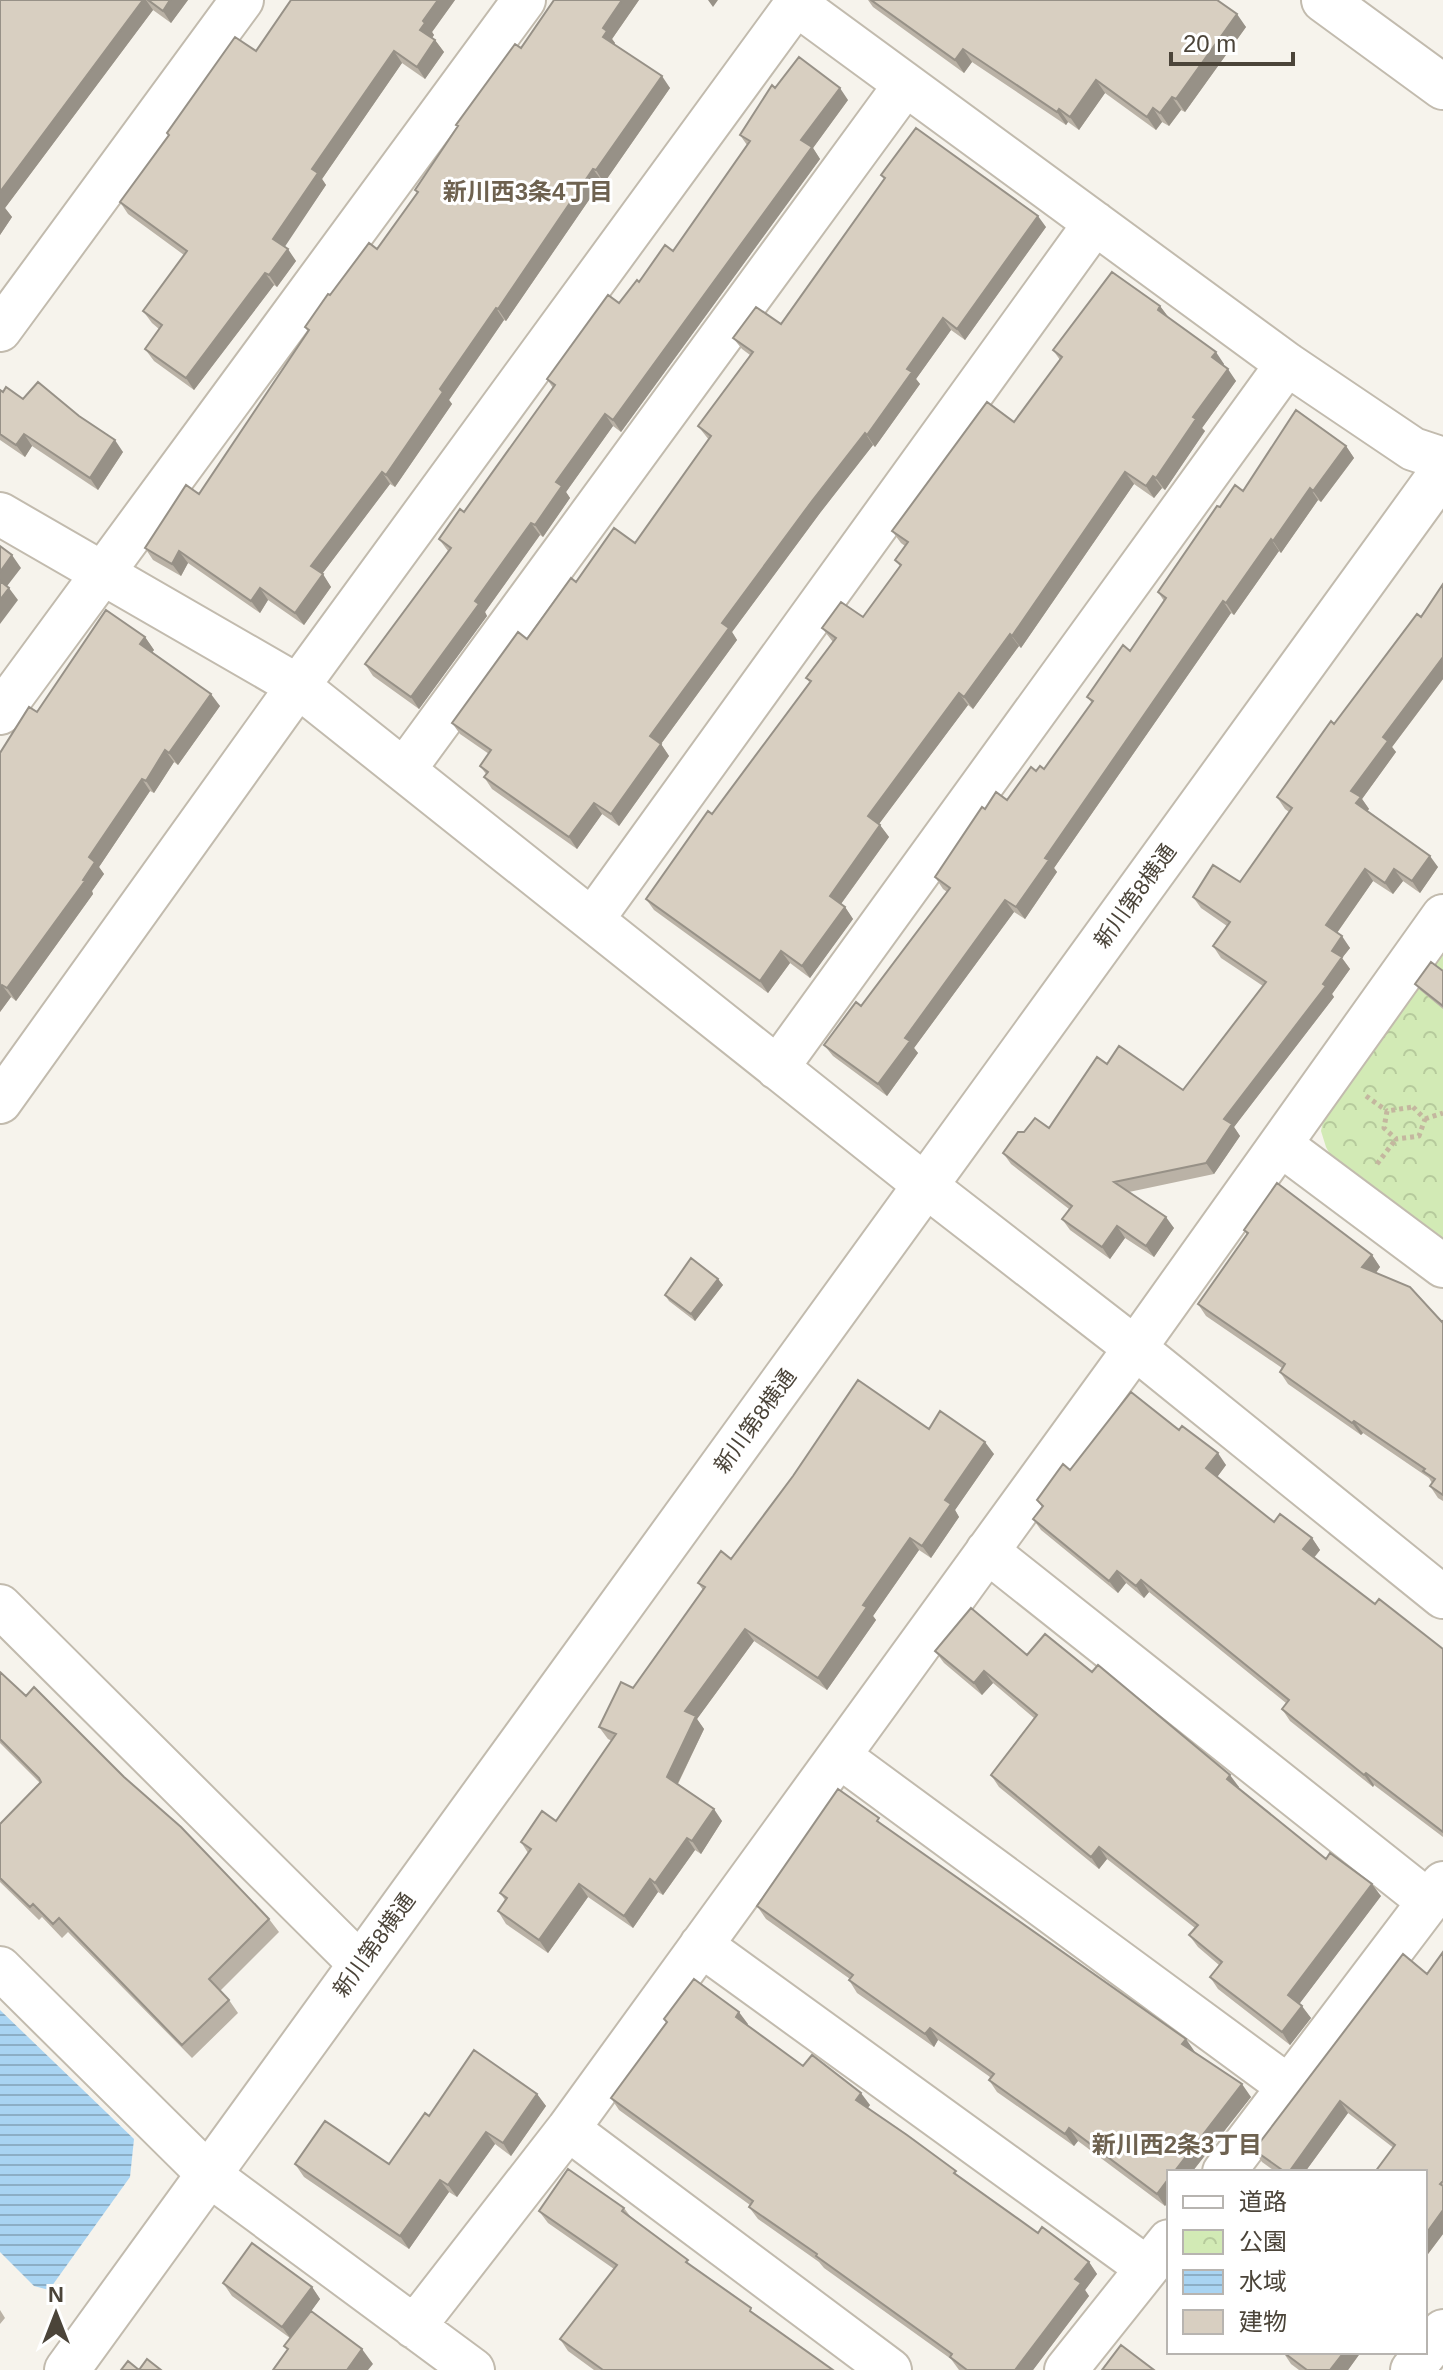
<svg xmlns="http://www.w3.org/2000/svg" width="1443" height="2370" font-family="Helvetica,'Noto Sans JP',sans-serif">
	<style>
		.park { fill: url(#park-crowns) }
		.water { fill: url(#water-rules) }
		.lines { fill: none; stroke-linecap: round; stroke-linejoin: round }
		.minor-casing { stroke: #c2bbae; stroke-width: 46 }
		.tertiary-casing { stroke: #c2bbae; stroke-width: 48 }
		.path { stroke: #c4b79f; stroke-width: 5; stroke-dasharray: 4 4; stroke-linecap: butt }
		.minor { stroke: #fff; stroke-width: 42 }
		.tertiary { stroke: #fff; stroke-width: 44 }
		.wall { fill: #bab2a6 }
		.shaded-wall { fill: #979187 }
		.building { fill: #d8cfc1; stroke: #979187; stroke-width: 2 }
		.labels { text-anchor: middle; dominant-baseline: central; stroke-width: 6; stroke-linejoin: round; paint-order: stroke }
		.street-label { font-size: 22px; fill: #4b4439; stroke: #fff }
		.neighbourhood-label { font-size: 24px; font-weight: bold; fill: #6e6250; stroke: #fff }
	</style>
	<defs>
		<pattern id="park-crowns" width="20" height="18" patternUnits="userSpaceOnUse" patternTransform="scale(2)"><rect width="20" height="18" fill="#d2eab5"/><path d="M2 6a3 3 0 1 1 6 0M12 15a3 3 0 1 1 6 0" fill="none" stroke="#b6ca9c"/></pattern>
		<pattern id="water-rules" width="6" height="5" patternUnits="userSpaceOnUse" patternTransform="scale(2)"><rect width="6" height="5" fill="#a9d4f2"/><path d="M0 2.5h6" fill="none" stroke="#8caec5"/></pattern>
	</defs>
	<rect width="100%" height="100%" fill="#f6f3ec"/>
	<path class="park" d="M1443,941V1255L1353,1198L1326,1147L1321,1131L1333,1072Z"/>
	<path class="water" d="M0,2010L134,2139L130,2177L49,2290L34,2286L0,2252Z"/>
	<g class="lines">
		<defs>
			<path id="minor" d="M796,4L1287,364L1413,449L1443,459
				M0,330L242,0
				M0,514L298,686L926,1186L1135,1348L1443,1597
				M0,713L524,0
				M404,770L905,85
				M592,920L1095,223
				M777,1068L1287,364
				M0,1102L298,686L799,0
				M1281,1145L1443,1266
				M987,1551L1428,1901
				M0,1606L360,1964
				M839,1756L1289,2087
				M701,1945L1147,2268
				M0,1968L208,2174L473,2370
				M568,2129L890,2370
				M1224,2172L1443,1883
				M414,2327L568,2129L1135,1348L1443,916
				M1066,2370L1169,2241
				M1412,2370L1443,2331"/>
			<path id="tertiary" d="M1324,0L1443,87
				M67,2370L1443,471"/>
		</defs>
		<use href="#minor" class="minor-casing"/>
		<use href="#tertiary" class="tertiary-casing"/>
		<path class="path" d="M1366,1096L1387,1111
			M1413,1107L1425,1119L1419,1136L1396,1139L1384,1128L1387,1111Z
			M1425,1119L1443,1113
			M1377,1164L1396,1139"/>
		<use href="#minor" class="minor"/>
		<use href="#tertiary" class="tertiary"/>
	</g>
	<path class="wall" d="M0,0H188L171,23L153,10L5,208L12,217L0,235Z
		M291,0H455L432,32L434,35L432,38L435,40L444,52L425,79L402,63L322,179L326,185L284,246L296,261L277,287L274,285L194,390L154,361L145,349L159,329L152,323L143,311L184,255L128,214L120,202L169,136L167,133L256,51Z
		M554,0H639L612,39L615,43L614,45L670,88L604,183L602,181L506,321L504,320L449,400L452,404L395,487L390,484L322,574L331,587L304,625L268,600L260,613L188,563L181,576L153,560L145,548L199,494L308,332L305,327L330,295L377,249L417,193L415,190L521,48Z
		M868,0H1217L1246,27L1185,112L1181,110L1169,126L1162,122L1156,130L1105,93L1079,130L1068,122L1066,125L972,62L964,73L873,7Z
		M775,88L848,100L813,148L820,159L621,432L613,426L566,492L570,498L543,537L540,535L485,612L487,616L419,709L373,676L365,664L448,551L439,539L464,512L553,388L547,379L639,282L673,251L747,145L740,135Z
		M881,175L1046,227L965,340L951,330L916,379L920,384L875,447L873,445L820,513L732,632L737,640L661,744L669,756L619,826L602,814L577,849L492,789L484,777L486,774L480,766L489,754L460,734L452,723L576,582L635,543L709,440L698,426L750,355L742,349L733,338L781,324L884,179Z
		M1160,306L1169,318L1224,364L1223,366L1236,381L1202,428L1205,431L1165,490L1162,488L1154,498L1134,484L1021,648L1019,646L973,709L968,705L879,824L889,837L841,904L845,907L853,919L810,978L790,963L768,993L654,910L646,899L712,814L810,683L806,678L833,642L822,628L863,617L900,566L895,560L905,546L901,543L892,531L1014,422L1060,360L1053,350Z
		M0,390L23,399L123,452L98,490L32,446L25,457L0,440Z
		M1346,446L1354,458L1321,502L1318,500L1281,553L1279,551L1234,615L1231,613L1054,868L1057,872L1025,919L1014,912L914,1048L918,1053L887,1096L833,1056L824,1045L861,1006L947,892L943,889L935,877L985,809L1007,800L1036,771L1044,769L1092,703L1087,697L1130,651L1164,601L1158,592L1220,507L1243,491Z
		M1443,584V679L1392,747L1396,752L1362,799L1369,809L1367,811L1438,867L1420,893L1403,881L1393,894L1373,881L1337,933L1350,948L1342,958L1350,969L1332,994L1334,997L1234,1127L1240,1136L1214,1174L1129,1192L1174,1228L1154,1257L1125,1238L1110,1259L1070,1230L1062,1219L1069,1209L1011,1164L1003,1153L1024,1132L1049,1128L1107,1064L1183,1090L1263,986L1221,958L1213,946L1227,926L1201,908L1193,897L1240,882L1289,812L1285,809L1277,797L1334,724L1421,617Z
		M145,637L154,650L152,652L220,706L178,765L174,762L154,793L150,791L99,867L104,874L92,891L93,894L16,1001L11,997L0,1012L37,712Z
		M1443,971V1009L1420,990L1415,984Z
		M1244,1230L1372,1255L1380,1267L1376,1273L1442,1322L1443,1321V1501L1438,1498L1430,1486L1432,1483L1429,1478L1363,1433L1361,1435L1288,1384L1280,1372L1282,1368L1206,1316L1198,1304L1247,1235Z
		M718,1279L723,1285L695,1321L669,1301L665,1295Z
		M929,1429L994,1454L955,1510L959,1517L931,1558L919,1550L873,1616L876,1620L827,1690L754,1641L697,1719L704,1729L678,1784L722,1821L701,1854L695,1850L663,1895L658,1892L633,1928L588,1897L548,1953L506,1924L498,1911L505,1900L500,1893L528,1853L521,1842L556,1821L612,1741L608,1739L599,1727L633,1688L703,1590L698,1583L731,1559Z
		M1179,1430L1226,1465L1217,1477L1274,1522L1312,1538L1320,1550L1314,1558L1375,1604L1443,1649V1837L1374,1785L1373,1787L1290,1721L1282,1709L1286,1703L1149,1592L1144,1598L1126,1583L1118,1593L1041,1530L1033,1519L1042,1507L1037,1500L1070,1470Z
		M935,1651L1027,1655L1239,1787L1238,1788L1326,1859L1381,1896L1299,2004L1311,2018L1290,2045L1218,1989L1210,1977L1219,1965L1198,1947L1189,1935L1195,1928L1107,1859L1099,1869L999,1787L991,1775L1034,1718L993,1683L982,1695L944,1663Z
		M0,1672L26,1696L124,1777L269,1919L279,1932L220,1991L229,2000L238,2013L192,2058L68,1932L62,1938L42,1917L39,1920L0,1882V1824L40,1783L0,1743Z
		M886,1827L1195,2052L1251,2097L1192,2172H1169V2201L1165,2206L1078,2141L1074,2146L997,2092L989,2080L990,2077L938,2040L934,2047L857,1993L849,1980L850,1979L766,1919L757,1906Z
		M1443,1952V2234L1425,2258V2172L1348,2113L1305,2172H1276L1262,2162L1254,2150L1427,1974Z
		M664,2019L748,2024L747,2025L803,2066L870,2105L868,2108L960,2177L1038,2233L1089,2262L1097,2274L1085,2290L1089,2296L1033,2370H959L951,2359L824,2268L819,2262L758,2219L749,2207L750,2205L619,2110L611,2098L667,2023Z
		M537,2094L546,2106L511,2156L495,2144L457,2197L449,2192L409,2249L304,2177L295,2164H389L429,2116Z
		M624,2208L630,2216L694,2268L756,2315L833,2370H594L568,2351L560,2339L614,2269L548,2223L539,2211Z
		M223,2283L312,2287L320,2299L311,2311L373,2364L288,2350L284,2346L290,2338L232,2296Z
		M0,2310L5,2318L0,2324Z
		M1283,2352H1361L1348,2370H1299L1291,2364Z"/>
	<path class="shaded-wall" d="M143,0H146L153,10L5,208L12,217L0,235V192Z
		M170,0H188L171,23L163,11Z
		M438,0H455L432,32L434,35L429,42L420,30L423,21Z
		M622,0H639L612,39L615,43L611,49L603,37V28Z
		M708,0H718L713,7Z
		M1237,14L1246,27L1185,112L1176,99Z
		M435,40L444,52L425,79L417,67Z
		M963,49L972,62L964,73L955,60Z
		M394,51L402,63L322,179L326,185L282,251L273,239L312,169Z
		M662,76L670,88L604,183L596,170Z
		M1096,80L1105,93L1079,130L1070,117Z
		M840,88L848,100L813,148L820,159L621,432L613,420L801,140Z
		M1172,97L1181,110L1169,126L1160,113Z
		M1153,108L1162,122L1156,130L1147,117Z
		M1059,109L1068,122L1066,125L1057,112Z
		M593,169L602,181L506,321L498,309Z
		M1038,216L1046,227L965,340L957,329Z
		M288,249L296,261L277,287L269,275Z
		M265,273L274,285L194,390L186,378Z
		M1160,306L1169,318L1158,310Z
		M496,308L504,320L449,400L452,404L395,487L386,475L440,389Z
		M943,318L951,330L916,379L920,384L875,447L867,435L907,369Z
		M1216,352L1224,364L1220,369L1212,357Z
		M1228,369L1236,381L1202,428L1205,431L1165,490L1156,478L1193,417Z
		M605,414L613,426L566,492L570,498L543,537L535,525L556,482Z
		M865,433L873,445L820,513L732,632L737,640L658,748L650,736L722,623L812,501Z
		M24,434L32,446L25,457L16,445Z
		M115,440L123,452L98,490L90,478Z
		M1346,446L1354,458L1321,502L1313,491Z
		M382,472L390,484L319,578L311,566Z
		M1125,472L1134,484L1021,648L1012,636Z
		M1153,476L1162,488L1154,498L1146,486Z
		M1310,488L1318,500L1281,553L1273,541Z
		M531,523L540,535L485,612L487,616L419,709L411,697L475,601Z
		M1271,539L1279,551L1234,615L1226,603Z
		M179,551L188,563L181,576L172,564Z
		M12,555L21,568L4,590L0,584V572Z
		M323,574L331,587L304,625L295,613Z
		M9,588L18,600L0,624V600Z
		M260,588L268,600L260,613L251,601Z
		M1223,601L1231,613L1054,868L1057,872L1025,919L1016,907L1045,858Z
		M1010,634L1019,646L973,709L964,697Z
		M145,637L154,650L149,656L140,644Z
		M1443,657V679L1392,747L1396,752L1362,799L1369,809L1364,815L1356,803L1351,791L1383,737Z
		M959,693L968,705L876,828L868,816Z
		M211,694L220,706L178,765L169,753Z
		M661,744L669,756L619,826L611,814Z
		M165,750L174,762L154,793L146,781Z
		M142,779L150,791L99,867L104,874L92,891L93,894L16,1001L7,988L83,880L89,857Z
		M594,803L602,814L577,849L569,837Z
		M880,825L889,837L838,908L830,896Z
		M1430,856L1438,867L1420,893L1412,881Z
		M1365,869L1373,881L1334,937L1326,925Z
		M1394,869L1403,881L1393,894L1385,883Z
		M1005,900L1014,912L914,1048L918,1053L887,1096L878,1084L905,1038Z
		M845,907L853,919L810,978L802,966Z
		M1342,936L1350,948L1342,958L1350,969L1332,994L1334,997L1234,1127L1240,1136L1214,1174L1206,1163L1224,1119L1323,984L1332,951Z
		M781,951L790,963L768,993L760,981Z
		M2,985L11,997L0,1012V988Z
		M1166,1217L1174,1228L1154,1257L1146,1246Z
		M1117,1226L1125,1238L1110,1259L1102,1247Z
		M1372,1255L1380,1267L1371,1279L1362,1267Z
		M718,1279L723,1285L695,1321L691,1314Z
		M1354,1421L1363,1433L1361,1435L1352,1423Z
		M985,1442L994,1454L955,1510L959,1517L931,1558L922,1546L945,1500Z
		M1218,1453L1226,1465L1215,1480L1206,1468Z
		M910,1538L919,1550L873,1616L876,1620L827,1690L818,1678L863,1605Z
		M1312,1538L1320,1550L1311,1561L1303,1549Z
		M1117,1571L1126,1583L1118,1593L1109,1581Z
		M1141,1580L1149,1592L1144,1598L1136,1586Z
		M745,1629L754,1641L697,1719L704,1729L675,1789L667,1777L685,1711Z
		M984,1671L993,1683L982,1695L974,1683Z
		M1366,1773L1374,1785L1373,1787L1364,1775Z
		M1230,1775L1239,1787L1235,1791L1227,1779Z
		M714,1809L722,1821L701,1854L692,1841Z
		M687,1838L695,1850L663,1895L655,1883Z
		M1099,1847L1107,1859L1099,1869L1091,1857Z
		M650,1879L658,1892L633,1928L624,1916Z
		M579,1884L588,1897L548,1953L539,1940Z
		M1372,1884L1381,1896L1297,2007L1288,1995Z
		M1302,2006L1311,2018L1290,2045L1282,2032Z
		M739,2012L748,2024L744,2029L736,2017Z
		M930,2028L938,2040L934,2047L925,2034Z
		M1186,2039L1195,2052L1182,2044Z
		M1242,2084L1251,2097L1192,2172H1174Z
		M861,2093L870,2105L864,2112L856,2100Z
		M537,2094L546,2106L511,2156L503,2143Z
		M1340,2101L1348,2113L1305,2172H1289Z
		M1069,2128L1078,2141L1074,2146L1065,2134Z
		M486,2132L495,2144L457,2197L448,2185Z
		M1169,2178V2201L1165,2206L1157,2194Z
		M440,2180L449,2192L409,2249L400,2236Z
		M1443,2210V2234L1425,2258V2235Z
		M1089,2262L1097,2274L1085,2290L1089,2296L1033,2370H1015L1075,2279Z
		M312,2287L320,2299L291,2339L282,2327Z
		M362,2349L373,2364L368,2370H347Z
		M1344,2352H1361L1348,2370H1330Z"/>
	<path class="building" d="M0,0H143L0,192Z
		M148,0H170L163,11Z
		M291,0H438L423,21L425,23L420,30L435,40L417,67L394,51L312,169L318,173L273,239L288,249L269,275L265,273L186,378L145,349L162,325L143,311L187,251L120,202L169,135L167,133L235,37L256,51Z
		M554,0H622L603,28L607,31L603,37L662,76L596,170L593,169L498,309L496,308L440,389L443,392L386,475L382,472L311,566L323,574L295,613L260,588L251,601L179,551L172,564L145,548L186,485L199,494L309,330L305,327L328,294L330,295L369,243L377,249L418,192L415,190L458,126L456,125L515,44L521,48Z
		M871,0H1217L1237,14L1176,99L1172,97L1160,113L1153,108L1147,117L1096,80L1070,117L1059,109L1057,112L963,49L955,60Z
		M799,57L840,88L801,140L812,147L613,420L605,414L556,482L562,486L535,525L531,523L475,601L479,604L411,697L365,664L451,548L439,539L460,509L464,512L555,385L547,379L608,295L619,303L637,280L639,282L665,245L673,251L750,141L740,135L772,85L775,88Z
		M916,128L1038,216L957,329L943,318L907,369L912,372L867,435L865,433L812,501L722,623L729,628L650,736L661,744L611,814L594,803L569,837L484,777L488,772L480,766L491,750L452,723L518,632L527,639L571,578L576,582L614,528L635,543L711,436L698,426L753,352L733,338L756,307L781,324L885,178L881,175Z
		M1112,272L1160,306L1158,310L1216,352L1212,357L1228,369L1193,417L1196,419L1156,478L1153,476L1146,486L1125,472L1012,636L1010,634L964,697L959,693L868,816L880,825L830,896L845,907L802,966L781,951L760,981L646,899L708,811L712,814L811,681L806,678L836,638L822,628L841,602L863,617L901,565L895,560L908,542L892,531L987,402L1014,422L1062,357L1053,350Z
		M38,382L79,416L115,440L90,478L24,434L16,445L0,434V390L3,392L6,387L23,399Z
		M1296,410L1346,446L1313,491L1310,488L1273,541L1271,539L1226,603L1223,601L1045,858L1049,860L1016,907L1005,900L905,1038L910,1041L878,1084L824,1045L856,1002L861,1006L950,888L935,877L982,807L985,809L996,792L1007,800L1031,767L1036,771L1040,766L1044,769L1093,701L1087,697L1123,645L1130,651L1166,598L1158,592L1217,506L1220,507L1235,485L1243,491Z
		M0,546L12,555L0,572Z
		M0,581L9,588L0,600Z
		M1443,584V657L1383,737L1388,741L1351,791L1361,797L1356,803L1430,856L1412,881L1394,869L1385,883L1365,869L1326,925L1342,936L1332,951L1342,957L1323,984L1326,986L1224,1119L1232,1124L1206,1163L1114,1182L1166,1217L1146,1246L1117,1226L1102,1247L1062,1219L1072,1206L1003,1153L1018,1132H1024L1035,1118L1049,1128L1097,1057L1107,1064L1119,1046L1183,1090L1266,982L1213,946L1230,922L1193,897L1213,865L1240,882L1292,808L1277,797L1331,721L1334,724L1417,614L1421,617Z
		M106,610L145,637L140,644L211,694L169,753L165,750L146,781L142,779L89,857L95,862L83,880L85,881L7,988L2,985L0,988V753L29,707L37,712Z
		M1431,962L1443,971V1006L1415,984Z
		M1277,1183L1372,1255L1362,1267L1410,1287L1442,1322L1443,1321V1495L1430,1486L1435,1479L1423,1471L1425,1469L1354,1421L1352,1423L1280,1372L1285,1364L1198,1304L1248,1233L1244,1230Z
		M691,1258L718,1279L691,1314L665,1295Z
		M858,1380L929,1429L940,1411L985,1442L945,1500L951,1504L922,1546L910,1538L863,1605L867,1607L818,1678L745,1629L685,1711L696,1716L667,1777L714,1809L692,1841L687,1838L655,1883L650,1879L624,1916L579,1884L539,1940L498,1911L507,1898L500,1893L531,1849L521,1842L542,1811L556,1821L616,1734L599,1727L621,1682L633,1688L705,1587L698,1583L721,1551L731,1559L793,1476Z
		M1131,1392L1179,1430L1182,1426L1218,1453L1206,1468L1274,1522L1280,1514L1312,1538L1303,1549L1375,1604L1379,1599L1443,1649V1832L1366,1773L1364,1775L1282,1709L1289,1700L1141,1580L1136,1586L1117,1571L1109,1581L1033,1519L1043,1506L1037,1500L1063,1464L1070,1470Z
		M971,1608L1027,1655L1045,1634L1092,1672L1098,1665L1230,1775L1227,1779L1326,1859L1330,1853L1372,1884L1288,1995L1302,2006L1282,2032L1210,1977L1222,1962L1189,1935L1198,1925L1099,1847L1091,1857L991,1775L1037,1715L984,1671L974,1683L935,1651Z
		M0,1672L26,1696L34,1687L124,1777L181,1827L269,1919L209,1979L229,2000L182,2045L59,1918L53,1924L33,1904L30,1907L0,1878V1824L41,1782L39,1778L0,1739Z
		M838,1789L879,1818L877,1821L1186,2039L1182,2044L1242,2084L1174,2172H1169V2178L1157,2194L1069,2128L1065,2134L989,2080L994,2074L930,2028L925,2034L849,1980L853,1975L757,1906Z
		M1443,1952V2181L1440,2184L1443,2186V2210L1425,2235V2172H1375L1395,2145L1340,2101L1289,2172H1285L1254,2150L1403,1954L1427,1974Z
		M694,1979L739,2012L736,2017L803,2066L812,2055L861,2093L856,2100L907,2135L956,2171L954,2173L1038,2233L1042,2227L1089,2262L1075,2279L1081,2283L1015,2370H967L950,2357L952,2354L816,2256L817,2254L749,2207L753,2201L611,2098L667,2022L664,2019Z
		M474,2050L537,2094L503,2143L486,2132L448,2185L440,2180L400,2236L295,2164L325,2121L389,2164L425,2113L429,2116Z
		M568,2169L624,2208L622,2211L688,2260L686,2262L751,2308L750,2311L833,2370H603L560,2339L617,2265L539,2211Z
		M252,2243L312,2287L282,2327L223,2283Z
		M311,2311L362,2349L347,2370H273L288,2349L284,2346Z
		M1121,2345L1154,2370H1102Z
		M1283,2352H1344L1330,2370H1307Z
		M147,2359L161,2370H139Z
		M128,2361L139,2370H121Z"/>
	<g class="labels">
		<g class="street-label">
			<text transform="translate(1135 896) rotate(-54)">新川第8横通</text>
			<text transform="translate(755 1421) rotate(-54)">新川第8横通</text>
			<text transform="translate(374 1945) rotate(-54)">新川第8横通</text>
		</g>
		<g class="neighbourhood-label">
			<text x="528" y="191">新川西3条4丁目</text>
			<text x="1177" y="2144">新川西2条3丁目</text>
		</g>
	</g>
	<rect x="1167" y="2170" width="260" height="184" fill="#ffffff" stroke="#b7b4b0" stroke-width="2"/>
	<rect x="1183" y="2196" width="40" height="12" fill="#ffffff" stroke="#b7b4b0" stroke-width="2"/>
	<text x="1239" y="2210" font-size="24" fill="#4b4439">道路</text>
	<rect x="1183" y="2230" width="40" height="24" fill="url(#park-crowns)" stroke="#b7b4b0" stroke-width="2"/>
	<text x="1239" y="2250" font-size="24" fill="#4b4439">公園</text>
	<rect x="1183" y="2270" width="40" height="24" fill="url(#water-rules)" stroke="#b7b4b0" stroke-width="2"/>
	<text x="1239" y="2290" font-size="24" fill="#4b4439">水域</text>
	<rect x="1183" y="2310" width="40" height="24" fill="#d8cfc1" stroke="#b7b4b0" stroke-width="2"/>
	<text x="1239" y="2330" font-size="24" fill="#4b4439">建物</text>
	<g transform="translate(56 2314)" stroke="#ffffff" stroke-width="6" paint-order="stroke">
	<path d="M0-6L14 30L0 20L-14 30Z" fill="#4b4439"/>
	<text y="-12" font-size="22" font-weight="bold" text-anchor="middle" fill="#4b4439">N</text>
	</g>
	<path d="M1171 52v12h122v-12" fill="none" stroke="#4b4439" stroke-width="4"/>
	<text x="1183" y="52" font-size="24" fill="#4b4439" stroke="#ffffff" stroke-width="6" paint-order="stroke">20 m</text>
</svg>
